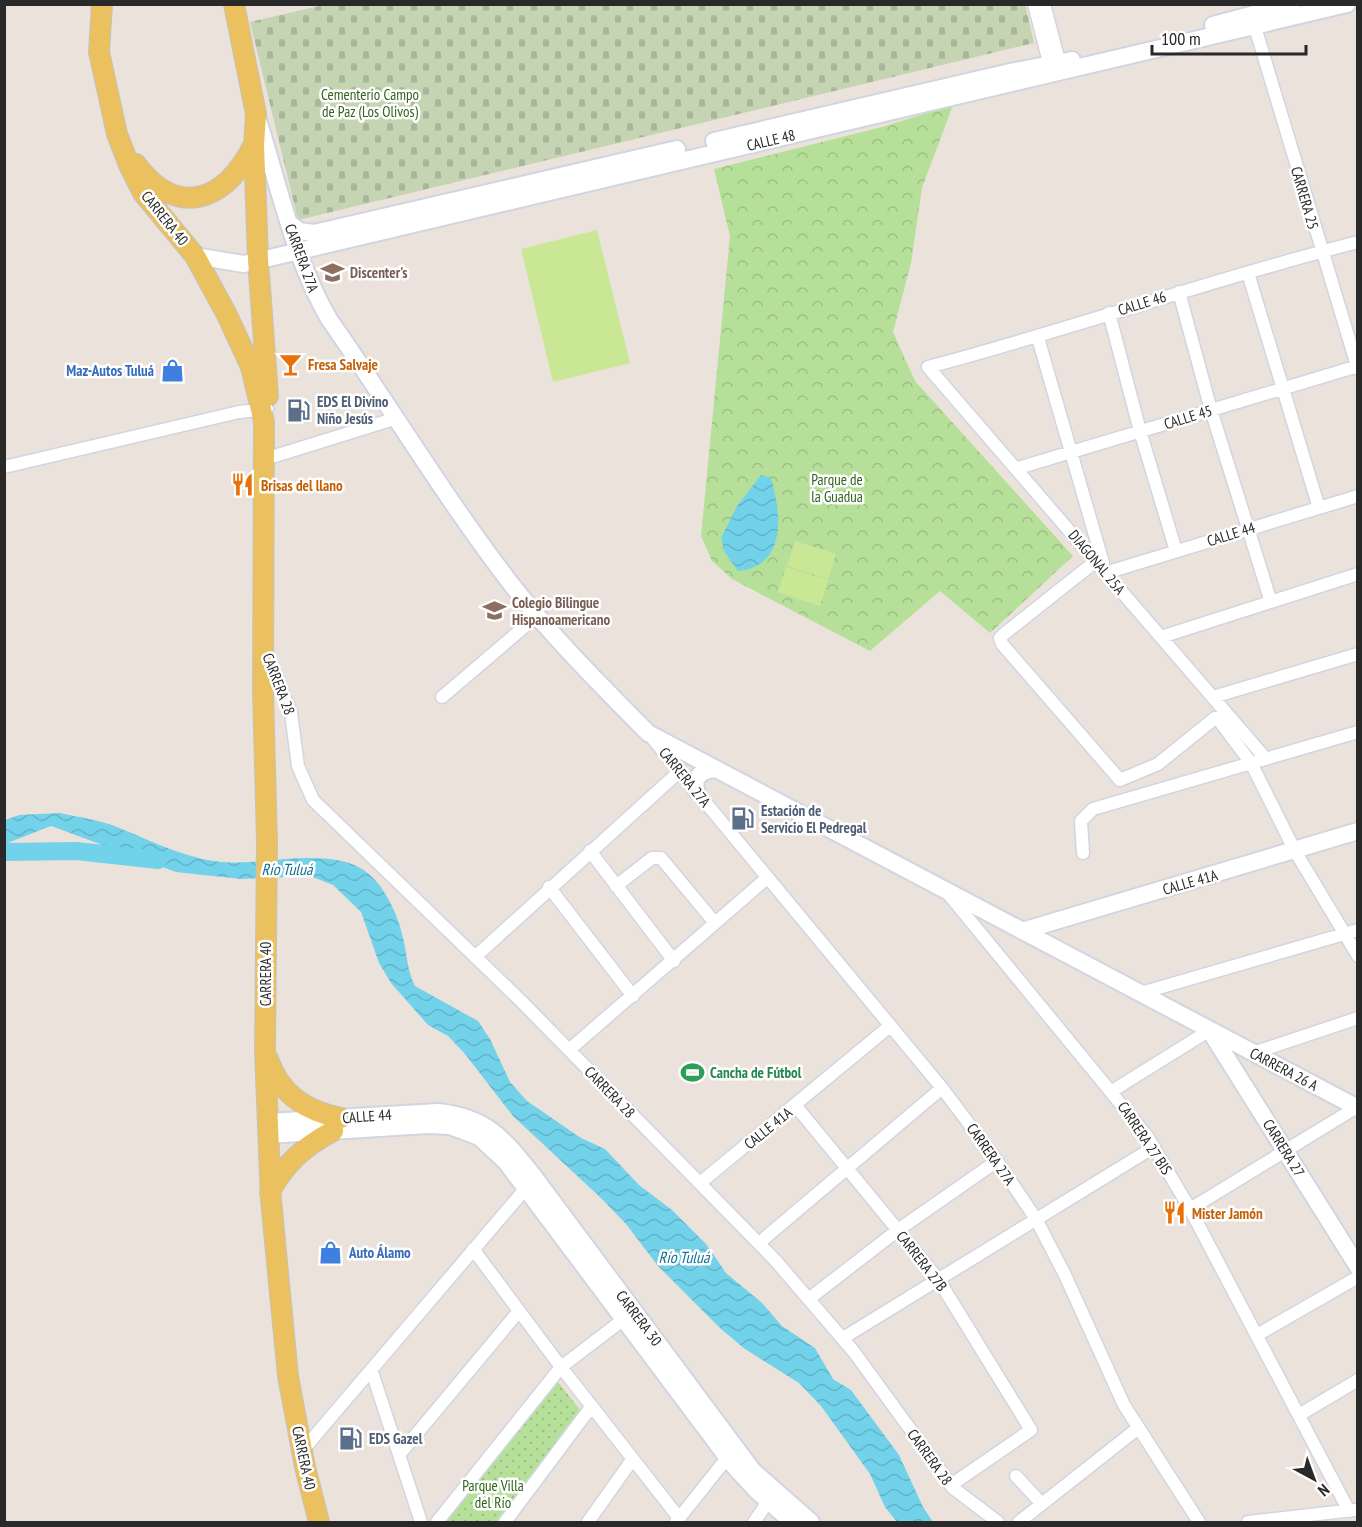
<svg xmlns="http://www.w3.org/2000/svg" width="1362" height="1527" font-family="'PT Sans Narrow',sans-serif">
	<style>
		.grass { fill: url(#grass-dots) }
		.forest { fill: url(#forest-crowns) }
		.cemetery { fill: url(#cemetery-stones) }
		.pitch { fill: #cae795 }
		.water { fill: url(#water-waves) }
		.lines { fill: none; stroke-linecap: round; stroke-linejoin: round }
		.river { stroke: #71d2ea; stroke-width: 18 }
		.street-casing { stroke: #d1d5e2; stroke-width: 15 }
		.secondary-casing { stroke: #d1d5e2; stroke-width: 20 }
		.primary-casing { stroke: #c3c3c3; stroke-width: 22 }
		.street { stroke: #fff; stroke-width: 12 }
		.secondary { stroke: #fff; stroke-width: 16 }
		.primary { stroke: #ebc160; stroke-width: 20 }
		.labels { text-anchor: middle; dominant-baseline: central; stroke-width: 5; stroke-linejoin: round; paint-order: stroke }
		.park-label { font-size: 15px; fill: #30631c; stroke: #fff }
		.street-label { font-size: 15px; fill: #292929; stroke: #fff }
		.education-label { font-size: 15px; font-weight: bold; fill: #785e54; stroke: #fff; text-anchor: start }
		.food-label { font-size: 15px; font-weight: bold; fill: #c56008; stroke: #fff; text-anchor: start }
		.shop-label { font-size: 15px; font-weight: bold; fill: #366cbe; stroke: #fff; text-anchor: end }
		.service-label { font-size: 15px; font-weight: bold; fill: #4e5e75; stroke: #fff; text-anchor: start }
		.leisure-label { font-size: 15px; font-weight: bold; fill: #27864d; stroke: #fff; text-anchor: start }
		.water-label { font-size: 16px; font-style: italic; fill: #127095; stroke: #fff }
	</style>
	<defs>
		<pattern id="grass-dots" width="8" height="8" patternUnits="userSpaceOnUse" patternTransform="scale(1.5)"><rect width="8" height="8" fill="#b6e099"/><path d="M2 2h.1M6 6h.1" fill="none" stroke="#9cc084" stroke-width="1.8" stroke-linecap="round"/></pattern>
		<pattern id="forest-crowns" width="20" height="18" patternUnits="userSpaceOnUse" patternTransform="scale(1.5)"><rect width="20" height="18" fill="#b6e099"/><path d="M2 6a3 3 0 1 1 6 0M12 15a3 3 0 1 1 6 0" fill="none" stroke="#9cc084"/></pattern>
		<pattern id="cemetery-stones" width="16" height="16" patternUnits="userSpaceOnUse" patternTransform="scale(1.5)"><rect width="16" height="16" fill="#c5d4b3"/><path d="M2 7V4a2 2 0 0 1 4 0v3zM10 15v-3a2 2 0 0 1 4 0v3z" fill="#a9b69a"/></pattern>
		<pattern id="water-waves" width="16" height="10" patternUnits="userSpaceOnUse" patternTransform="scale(1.5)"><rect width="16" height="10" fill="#71d2ea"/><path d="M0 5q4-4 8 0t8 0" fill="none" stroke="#62b4c9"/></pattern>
	</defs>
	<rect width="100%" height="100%" fill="#ebe3db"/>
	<path class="grass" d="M558,1382L580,1410L496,1522H445Z"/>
	<path class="forest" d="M953,105L922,188L911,263L893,332L915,381L1073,556L990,633L940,591L870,651L732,579L712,561L701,536L730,236L714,169L882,127Z"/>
	<path class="cemetery" d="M328,4H1025L1034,43L298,220L250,22Z"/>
	<path class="pitch" d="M597,230L630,363L553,382L521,249Z
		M795,541L836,554L828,579L787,566Z
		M786,567L828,580L820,606L778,592Z"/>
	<path class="water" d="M761,475L771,478C781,512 788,566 738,571L724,551L721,538L737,506Z
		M60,813C78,817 100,820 117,827C151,841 185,858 221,862C264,866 339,843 372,877C387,891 399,918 403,938C407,954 407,970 415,986L478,1021L490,1039L510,1082L527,1101L581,1138L605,1149L639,1185L672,1210L706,1244L726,1273L762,1303L782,1326L815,1348L833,1379L851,1390L899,1455L923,1507L933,1522H897L885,1507L870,1474L821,1406L799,1383L745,1349L721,1329L658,1266L626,1224L603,1200L513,1116L465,1054L448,1036L428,1025L391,983L379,963L361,912L333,885L310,876L241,879L176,872L51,826L5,844V820L19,815Z"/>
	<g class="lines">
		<path class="river" d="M4,852L76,851L158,860"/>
		<defs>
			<path id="street" d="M1034,4L1051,70
				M1044,4L1061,69
				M1255,27L1358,369
				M1248,273L1319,508
				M1179,292L1211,410L1271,602
				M1109,313L1140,431L1176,551
				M1038,338L1103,563
				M262,460L397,418
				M4,467L239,412L267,409
				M1018,468L1358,366
				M1101,557L1004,634L1000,638L1002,644L1120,780L1158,764L1215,718L1218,719L1251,763L1295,851L1358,956
				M1105,573L1358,496
				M1161,637L1358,574
				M267,653L291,713L298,766L313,800L522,1002L775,1260L854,1352L953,1488L998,1522
				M442,697L537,616
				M1213,697L1358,654
				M653,739L942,1088L997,1161L1036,1219L1065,1275L1124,1405L1199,1522
				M1266,759L928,367C1072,329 1213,279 1358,242
				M590,851L674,961
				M1083,853L1081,821L1093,809L1358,732
				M616,886L652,858H661L715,923
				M549,887L633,996
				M950,896L1147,1136L1190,1209L1349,1511
				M475,957L681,770
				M1141,993L1358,930
				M569,1050L767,878
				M1253,1053L1358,1018
				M1112,1091L1210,1030
				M795,1105L938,1279L1031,1430L951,1485
				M700,1183L890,1026
				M1190,1209L1357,1107
				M759,1243L942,1088
				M473,1249L561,1367L679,1518
				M810,1298L898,1230L997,1161
				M1257,1335L1358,1277
				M843,1338L1154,1147
				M372,1372L421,1522
				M1299,1415L1358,1380
				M302,1451L526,1188
				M399,1455L519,1311
				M1016,1476L1042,1504
				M437,1522L561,1367L624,1319
				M505,1522L591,1407
				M588,1522L632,1460
				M676,1522L731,1453
				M754,1522L768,1502
				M1019,1522L1137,1429
				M1248,1522L1354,1510"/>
			<path id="secondary" d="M1213,25L1292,4
				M257,117C279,185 293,257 329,319C392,409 448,503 515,589C556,641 603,687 648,733L1358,1108
				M714,141L1010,72L1072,60
				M289,223L299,231L314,233L677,149
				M195,256L244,264L1347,4
				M696,790L695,781C700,772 706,770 716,769
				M1022,931L1358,831
				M1210,1031L1358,1267
				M268,1122L438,1112C488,1117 505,1140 535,1178L753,1471L811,1522
				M268,1135L427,1125L450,1126L479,1137L506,1162L733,1465L757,1491L792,1522"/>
			<path id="primary" d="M102,4L99,52L117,134L129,165L143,193L195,256L227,315L251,367L264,422L263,692L267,842L265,1051L271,1200L288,1376L305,1467L319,1522
				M234,4L256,114L254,145L258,260L268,396
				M136,164C177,219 225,202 253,146
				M268,1059C280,1094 305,1111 341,1118
				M270,1192C285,1163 305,1146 333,1131"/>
		</defs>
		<use href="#street" class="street-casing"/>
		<use href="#secondary" class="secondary-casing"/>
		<use href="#primary" class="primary-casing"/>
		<use href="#street" class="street"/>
		<use href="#secondary" class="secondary"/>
		<use href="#primary" class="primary"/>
	</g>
	<defs>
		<symbol id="school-bare" viewBox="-9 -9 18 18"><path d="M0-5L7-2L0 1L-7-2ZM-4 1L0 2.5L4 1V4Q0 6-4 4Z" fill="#8d6e63" stroke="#fff" stroke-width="2.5" paint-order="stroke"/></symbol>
		<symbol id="bar-bare" viewBox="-9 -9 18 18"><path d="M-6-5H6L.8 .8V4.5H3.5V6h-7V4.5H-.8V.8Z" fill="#e8710a" stroke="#fff" stroke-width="2.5" paint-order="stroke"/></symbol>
		<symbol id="shop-bare" viewBox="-9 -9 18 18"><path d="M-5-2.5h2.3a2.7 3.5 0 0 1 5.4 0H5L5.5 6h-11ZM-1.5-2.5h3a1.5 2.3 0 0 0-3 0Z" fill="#3f7fe0" stroke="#fff" stroke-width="2.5" paint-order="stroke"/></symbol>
		<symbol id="fuel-bare" viewBox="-9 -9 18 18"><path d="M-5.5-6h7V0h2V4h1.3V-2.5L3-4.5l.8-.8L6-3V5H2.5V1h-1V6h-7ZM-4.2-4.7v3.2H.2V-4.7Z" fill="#5c6f8a" stroke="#fff" stroke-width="2.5" paint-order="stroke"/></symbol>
		<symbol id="restaurant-bare" viewBox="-9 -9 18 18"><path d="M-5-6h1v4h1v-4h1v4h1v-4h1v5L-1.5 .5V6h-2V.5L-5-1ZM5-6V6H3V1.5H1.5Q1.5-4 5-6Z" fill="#e8710a" stroke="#fff" stroke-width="2.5" paint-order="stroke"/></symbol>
		<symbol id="stadium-bare" viewBox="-9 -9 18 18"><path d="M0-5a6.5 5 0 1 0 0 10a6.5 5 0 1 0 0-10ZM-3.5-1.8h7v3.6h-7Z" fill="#2e9e5b" stroke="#fff" stroke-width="2.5" paint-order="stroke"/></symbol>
	</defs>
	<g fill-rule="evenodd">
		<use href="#school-bare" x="316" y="256" width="33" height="33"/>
		<use href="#bar-bare" x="274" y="348" width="33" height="33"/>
		<use href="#shop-bare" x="156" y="354" width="33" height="33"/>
		<use href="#fuel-bare" x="282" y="394" width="33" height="33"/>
		<use href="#restaurant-bare" x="226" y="468" width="33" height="33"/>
		<use href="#school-bare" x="478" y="594" width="33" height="33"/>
		<use href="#fuel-bare" x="726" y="802" width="33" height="33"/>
		<use href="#stadium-bare" x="676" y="1056" width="33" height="33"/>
		<use href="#restaurant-bare" x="1158" y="1196" width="33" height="33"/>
		<use href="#shop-bare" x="314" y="1236" width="33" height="33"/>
		<use href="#fuel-bare" x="334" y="1422" width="33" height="33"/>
	</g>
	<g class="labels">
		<g class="park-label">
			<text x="370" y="94">Cementerio Campo<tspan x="370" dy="17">de Paz (Los Olivos)</tspan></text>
			<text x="837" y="479">Parque de<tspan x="837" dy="17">la Guadua</tspan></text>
			<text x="493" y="1485">Parque Villa<tspan x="493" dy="17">del Río</tspan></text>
		</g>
		<g class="street-label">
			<text transform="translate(771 140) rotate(-13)">CALLE 48</text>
			<text transform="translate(1305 198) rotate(74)">CARRERA 25</text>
			<text transform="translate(165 218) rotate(51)">CARRERA 40</text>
			<text transform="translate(302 258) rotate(70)">CARRERA 27A</text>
			<text transform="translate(1142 303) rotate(-17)">CALLE 46</text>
			<text transform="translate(1188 417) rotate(-17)">CALLE 45</text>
			<text transform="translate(1231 534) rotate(-17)">CALLE 44</text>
			<text transform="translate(1097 562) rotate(50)">DIAGONAL 25A</text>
			<text transform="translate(279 684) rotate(69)">CARRERA 28</text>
			<text transform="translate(685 777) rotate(51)">CARRERA 27A</text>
			<text transform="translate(1190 882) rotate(-16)">CALLE 41A</text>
			<text transform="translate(265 974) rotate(-90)">CARRERA 40</text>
			<text transform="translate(1284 1069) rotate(28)">CARRERA 26 A</text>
			<text transform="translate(610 1092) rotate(46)">CARRERA 28</text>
			<text transform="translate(367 1116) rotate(-4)">CALLE 44</text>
			<text transform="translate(768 1128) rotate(-39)">CALLE 41A</text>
			<text transform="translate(1145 1138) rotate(56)">CARRERA 27 BIS</text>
			<text transform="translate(1284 1148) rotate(58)">CARRERA 27</text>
			<text transform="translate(991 1154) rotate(55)">CARRERA 27A</text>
			<text transform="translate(922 1261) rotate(52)">CARRERA 27B</text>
			<text transform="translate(639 1318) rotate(53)">CARRERA 30</text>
			<text transform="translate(930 1457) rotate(54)">CARRERA 28</text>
			<text transform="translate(304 1458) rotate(78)">CARRERA 40</text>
		</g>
		<g class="education-label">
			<text x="350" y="272">Discenter's</text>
			<text x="512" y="602">Colegio Bilingue<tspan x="512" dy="17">Hispanoamericano</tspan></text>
		</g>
		<g class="food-label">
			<text x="308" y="364">Fresa Salvaje</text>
			<text x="261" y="485">Brisas del llano</text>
			<text x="1192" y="1213">Mister Jamón</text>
		</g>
		<g class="shop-label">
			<text x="154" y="370">Maz-Autos Tuluá</text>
			<text x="349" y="1252" text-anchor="start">Auto Álamo</text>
		</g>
		<g class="service-label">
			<text x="317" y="401">EDS El Divino<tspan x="317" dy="17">Niño Jesús</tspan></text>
			<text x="761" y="810">Estación de<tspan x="761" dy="17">Servicio El Pedregal</tspan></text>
			<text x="369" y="1438">EDS Gazel</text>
		</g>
		<g class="leisure-label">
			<text x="710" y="1072">Cancha de Fútbol</text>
		</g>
		<g class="water-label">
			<text x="287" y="869">Río Tuluá</text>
			<text x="684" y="1257">Río Tuluá</text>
		</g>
	</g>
	<rect width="1362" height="1527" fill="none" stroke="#292929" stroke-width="12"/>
	<g transform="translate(1314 1479) rotate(139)" stroke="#ffffff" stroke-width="4.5" paint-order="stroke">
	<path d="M0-4.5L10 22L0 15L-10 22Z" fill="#292929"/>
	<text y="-9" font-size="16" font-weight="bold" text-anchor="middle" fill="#292929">N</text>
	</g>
	<path d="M1152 45v9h154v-9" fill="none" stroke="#292929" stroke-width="3"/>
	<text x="1161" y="45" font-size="18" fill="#292929" stroke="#ffffff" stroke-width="4.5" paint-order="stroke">100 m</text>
</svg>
